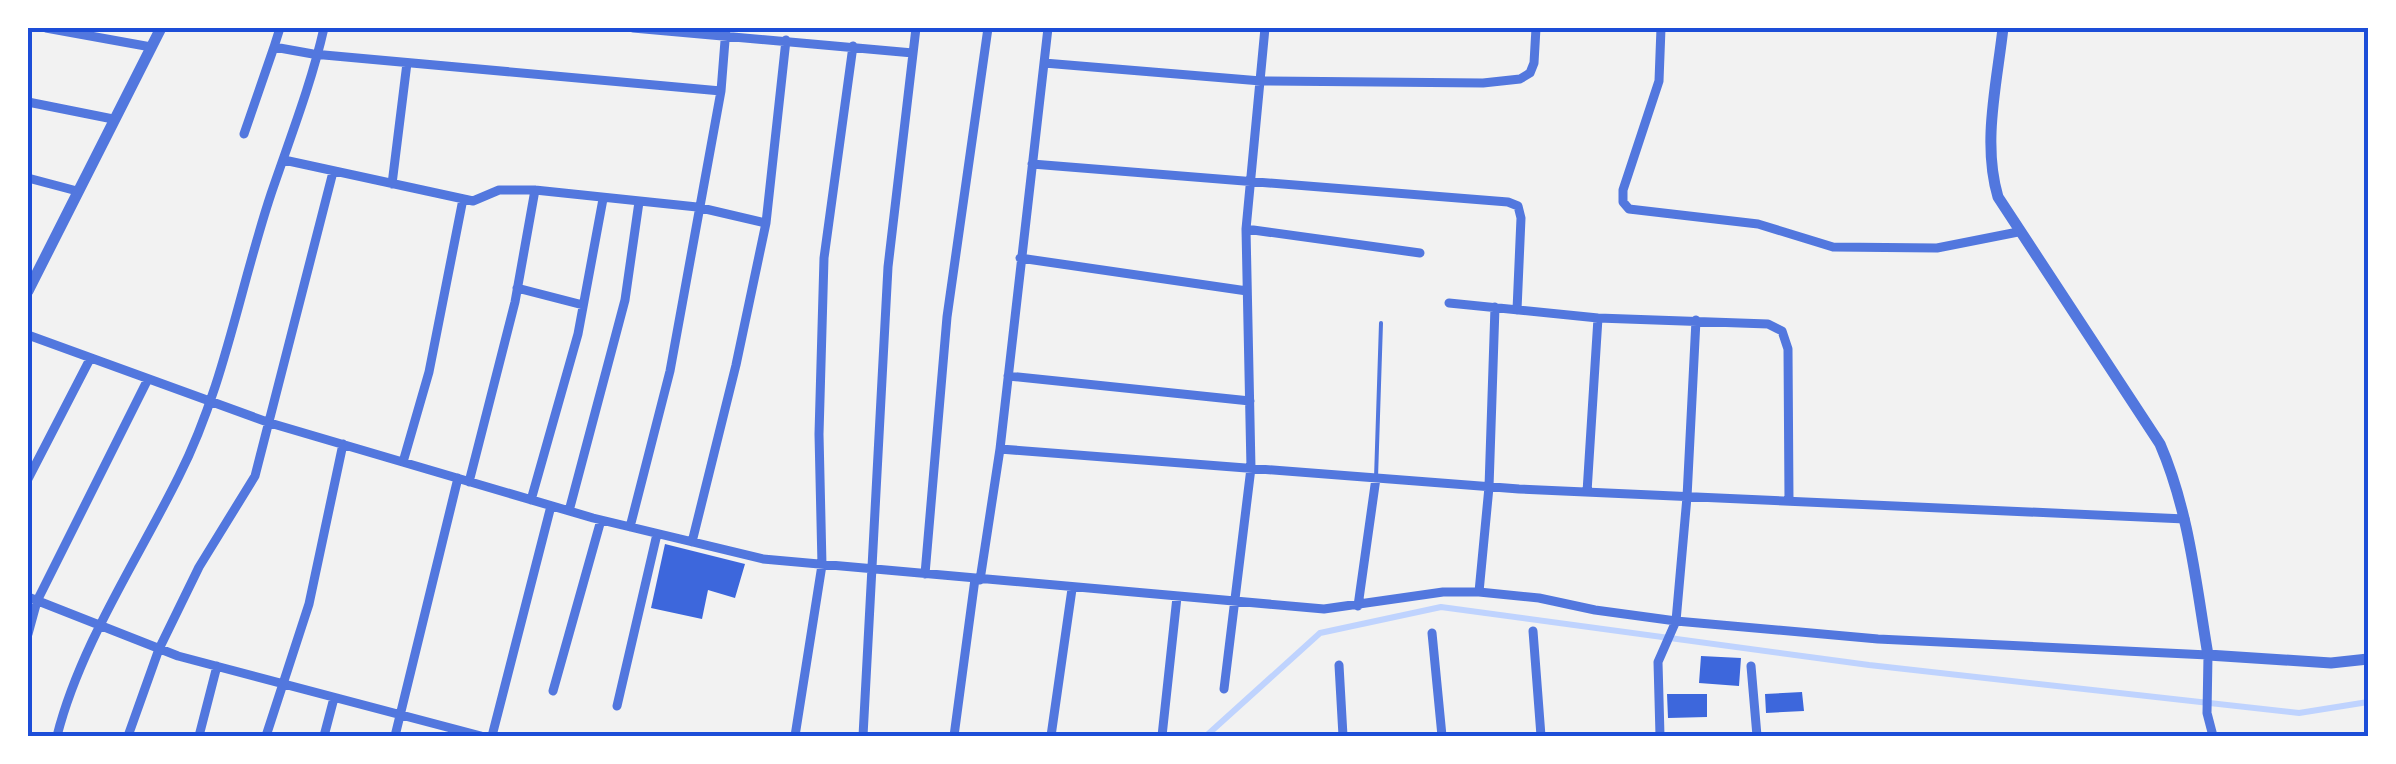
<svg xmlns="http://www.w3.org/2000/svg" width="2396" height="764" font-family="'Golos Text',sans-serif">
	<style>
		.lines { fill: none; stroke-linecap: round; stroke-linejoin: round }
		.stream { stroke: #bfd3fe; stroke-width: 6 }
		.building { fill: #3d67dc }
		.service { stroke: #5277de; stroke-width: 4 }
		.minor { stroke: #5277de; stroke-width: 9 }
		.tertiary { stroke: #5277de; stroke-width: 11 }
		.neatline { fill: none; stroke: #1d4ed8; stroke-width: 4 }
	</style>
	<rect width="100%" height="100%" fill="#f2f2f2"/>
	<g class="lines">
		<path class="stream" d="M1206,736L1320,633L1441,607L1869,665L2299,713L2368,702"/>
	</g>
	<path class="building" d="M665,544L745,564L735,598L708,590L702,619L651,608Z
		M1701,656L1741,658L1739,686L1699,683Z
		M1802,692L1804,711L1766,713L1765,694Z
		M1667,694H1707V717L1668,718Z"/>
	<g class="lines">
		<path class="service" d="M1376,478L1381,323"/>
		<path class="minor" d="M46,28L151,47
			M280,28L274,47L313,54L721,91L670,371L630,527
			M633,28L913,53
			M1661,28L1659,81L1623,190V202L1629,209L1758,224L1833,247L1937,248L2018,232
			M1044,63L1261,81L1483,83L1520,79L1530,73L1534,63L1536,28
			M721,91L726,28
			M28,102L113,119
			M244,134L274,47
			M284,160L473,201L499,190H535L697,207L766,223L736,365L692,542
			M1032,164L1508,202L1518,206L1521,218L1517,310
			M28,178L77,191
			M392,184L407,63
			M766,223L786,40
			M1246,229L1420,253
			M1020,258L1247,291
			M517,288L583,305
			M1449,303L1598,318L1768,324L1782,331L1788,349L1789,501
			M28,335L270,423L593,518L763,559L1324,609L1443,592H1479L1539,598L1595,610L1676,621L1878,639L2208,655L2207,713L2213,736
			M1008,376L1250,401
			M1000,449L1519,489L2185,519
			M403,462L429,372L463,199
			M28,479L90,359
			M469,482L515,302L535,190
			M1587,492L1598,318
			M531,500L578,334L603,199
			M569,511L625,300L639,202
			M925,574L947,317L988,28
			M1479,592L1489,487L1495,307
			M28,597L178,656L481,736
			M1358,606L1376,478
			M1533,631L1541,736
			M1432,633L1442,736
			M28,634L37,601L147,381
			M1339,665L1343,736
			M1751,666L1757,736
			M1224,689L1251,468L1246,229L1265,28
			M553,691L601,520
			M617,706L657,534
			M57,736C80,645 138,559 179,476C224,387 240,287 271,194C290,138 311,85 324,28
			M128,736L159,649L199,567L255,476L333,172
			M199,736L217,666
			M266,736L309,604L343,444
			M324,736L334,698
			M395,736L458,478
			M492,736L551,506
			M795,736L822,565L819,434L824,258L853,46
			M863,736L888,267L916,28
			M954,736L975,579L980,580L1000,449L1048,28
			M1051,736L1072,589
			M1162,736L1177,597
			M1660,736L1658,662L1676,621L1687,497L1696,320"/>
		<path class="tertiary" d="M2003,28C1997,83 1982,143 1998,197L2160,444C2189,511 2196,584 2208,655L2331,663L2368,659
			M28,291L161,28"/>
	</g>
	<rect width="2396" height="764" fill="none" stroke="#ffffff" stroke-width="60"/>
	<rect x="30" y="30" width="2336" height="704" class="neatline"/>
</svg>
